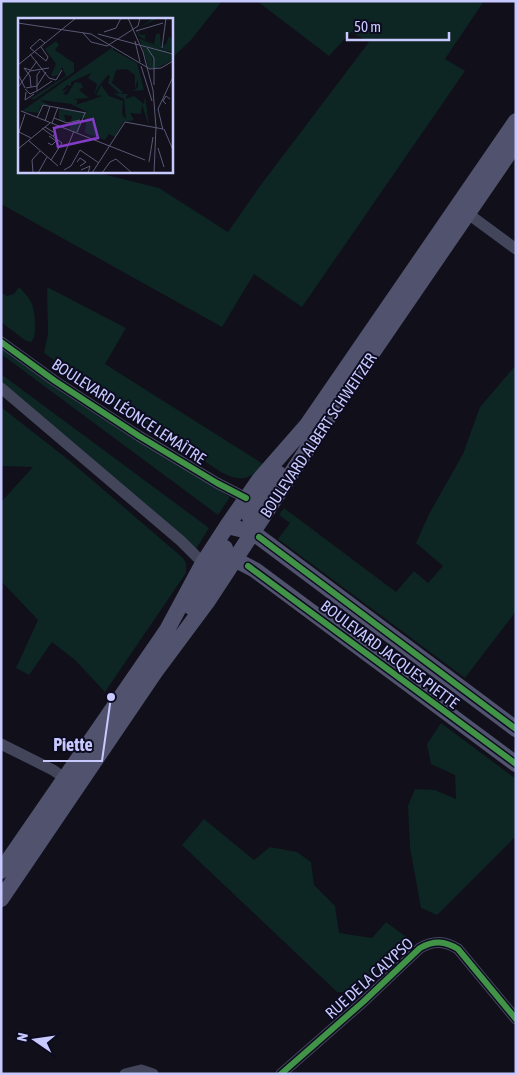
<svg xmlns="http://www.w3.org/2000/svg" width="517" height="1075" font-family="'Asap Condensed',sans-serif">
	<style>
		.green { fill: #0d2523 }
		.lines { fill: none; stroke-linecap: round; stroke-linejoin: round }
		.minor { stroke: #43455b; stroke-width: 11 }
		.secondary { stroke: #50526e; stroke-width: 16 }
		.cycleway-casing { stroke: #0c0b1f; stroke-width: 9 }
		.cycleway { stroke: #419447; stroke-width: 6 }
		.labels { text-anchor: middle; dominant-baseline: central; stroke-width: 4; stroke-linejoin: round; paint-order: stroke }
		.street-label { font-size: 16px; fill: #c8c9ff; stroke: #0c0b1f }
		.inset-road { fill: none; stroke: #5a5976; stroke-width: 1 }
		.view { fill: #833cc5; fill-opacity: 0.15; stroke: #833cc5; stroke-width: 2.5 }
		.inset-edge { fill: none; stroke: #c8c9ff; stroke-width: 2.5 }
		.leader { fill: none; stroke: #c8c9ff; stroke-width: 2 }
		.callout-dot { fill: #c8c9ff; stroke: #0c0b1f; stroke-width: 2 }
		.callout-label { font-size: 18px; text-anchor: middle; font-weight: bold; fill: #c8c9ff; stroke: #0c0b1f; stroke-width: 4; stroke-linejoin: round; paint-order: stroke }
	</style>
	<rect width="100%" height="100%" fill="#100f1a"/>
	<path class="green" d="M1,1H222L191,40L171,59V19H19V171H91L159,188L228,232L260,186L369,42L351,32L329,56L257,1H484L445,59L465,71L302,307L254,274L222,327L1,204Z
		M19,287C33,301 35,307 35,327C35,333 35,337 31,342L26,341L1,322V292L7,296L14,294Z
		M47,287L126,328L105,364L263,464C250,481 240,482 221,472L108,399L44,353L48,334Z
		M1,347L61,390L230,497L218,515L1,354Z
		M516,365V611L465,678L278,539L290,523L279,515L284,508L396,592L414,571L428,583L443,566L416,543L429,514L463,454L480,407Z
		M1,374L209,528L196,549L1,382Z
		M1,407L70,461L183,558L186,563V573L105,692L75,660L52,642L29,675L16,668L38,620L1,581V502L33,467L1,466Z
		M441,723L516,779V836L437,915L421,908L410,848L408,806L415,789L435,790L456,799L455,775L431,764L427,744Z
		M204,819L254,860L270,847L297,852L311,862L314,885L335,906L339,933L372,938L386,922L409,939L354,992H337L182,845Z"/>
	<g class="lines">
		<path class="minor" d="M463,210L516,249
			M1,342L55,381L139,436L217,483L246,498
			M1,388L181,541L203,563
			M1,744L53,770L70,782
			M125,1074L141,1070L153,1074
			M281,1074L363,1002L420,948C434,940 445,941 458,949L516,1019"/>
		<path class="secondary" d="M250,518L279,474
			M227,526L252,532L259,537L516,729
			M225,558L234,559L255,570L516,764
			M191,607L225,548
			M1,871L167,630L203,563L227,526L259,480L307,425L516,121
			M1,899L155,672L207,602L331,413L516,143"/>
		<defs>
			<path id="cycleway" d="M1,342L55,381L139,436L217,483L246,498
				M259,537L516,729
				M248,566L516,764
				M281,1074L363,1002L420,948C434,940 445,941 458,949L516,1019"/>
		</defs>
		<use href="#cycleway" class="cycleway-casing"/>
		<use href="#cycleway" class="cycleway"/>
	</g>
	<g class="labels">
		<g class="street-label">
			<text transform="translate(129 411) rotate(33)">BOULEVARD LÉONCE LEMAÎTRE</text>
			<text transform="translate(318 435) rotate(-56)">BOULEVARD ALBERT SCHWEITZER</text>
			<text transform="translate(390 654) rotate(37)">BOULEVARD JACQUES PIETTE</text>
			<text transform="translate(369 978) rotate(-42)">RUE DE LA CALYPSO</text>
		</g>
	</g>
	<g transform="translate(18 18)">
		<rect width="155" height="155" fill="#100f1a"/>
		<path d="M135,0H140L119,11L122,17H127V21L136,26L138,16H142L143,29L148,26L151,18L155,22V34L145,32L121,18L118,12ZM121,20L155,36V42L137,51L133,35L136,51L131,50ZM38,23L41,27L37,32L56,45V54L17,81H12L48,58L44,49L41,56L35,59L33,57L38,46L27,31ZM95,29V32L119,45L126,72L115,73L120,69V60L117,71V57L109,51L98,52L94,65L105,74L103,76H110L107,81L116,78L126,86L127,78L131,108L124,87L123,96L112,95L116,102L105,104L97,119L91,116L87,122L67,115L68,102L65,98L61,102H65L60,115L51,111L55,104L58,106L53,103L54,98L46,97L48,104L41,102V91L69,94L53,86L22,82L31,87L22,89L21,95L4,93ZM73,55L70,60L79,66L76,77L81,68L90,57L92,58L90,65L102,76L95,75L106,81L108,101L104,96L105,83L91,78L83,67L78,77L84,78L58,87L60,82L56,81L71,80L61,72L65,69L63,65L57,64L49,77L45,76L50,70L43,74L49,67L53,68V64Z" fill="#0d2523" fill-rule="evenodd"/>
		<path class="inset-road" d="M110,0L125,34L135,72L138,109L136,155M0,5L73,16L132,51L143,50L155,43M118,13L145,5M86,14L98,10L103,0M65,15L73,24L89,28L120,8L122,0M80,16L155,36M117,23L122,44M23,29L30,39L28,43L12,30L22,21L27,25M129,30L136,40V67M144,30L148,0M12,36L31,60M0,47L58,0M123,48L134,83M12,52L6,50L12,58L13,69M12,53L31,50M0,56L7,70M31,60L38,62L44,52M1,68L19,43M8,70L19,68L28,54M7,71L12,76L19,73V57L22,53M19,73L34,63M8,74L7,82L16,76M148,86L145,83L148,78L152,81M3,93L127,142M7,96L1,114L13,120M19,100L25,87L68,95M36,100L49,105L62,102M27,103L32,88M34,105L40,89M27,109L37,115L35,118M24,110L44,125L33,142M146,111L155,132M145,112L140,91L155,59M59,114L67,95M10,122L40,148M30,125L34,127L38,123L31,118M140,130L146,149M0,131L32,105M59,144L62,140L68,144L62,148M131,144L135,119M42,147L56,113M46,152L53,148L62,132L81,145M63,152L72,148L70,155M15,155L14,142L22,133M20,155L29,139M74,155L107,104L145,111M84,155L92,144L98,141L114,155"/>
		<path class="view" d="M75,101L80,120L40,129L36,110Z"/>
		<rect width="155" height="155" class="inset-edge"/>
	</g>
	<path class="leader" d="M111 697L102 761H43"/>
	<circle class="callout-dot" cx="111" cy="697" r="5"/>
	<g class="callout-label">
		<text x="73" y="751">Piette</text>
	</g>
	<rect width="517" height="1075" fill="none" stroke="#c8c9ff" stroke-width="5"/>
	<g transform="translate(35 1040) rotate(283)" stroke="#0c0b1f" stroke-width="4" paint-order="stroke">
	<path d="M0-4L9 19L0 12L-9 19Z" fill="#c8c9ff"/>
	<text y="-8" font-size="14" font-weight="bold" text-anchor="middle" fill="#c8c9ff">N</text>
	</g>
	<path d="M347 32v8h102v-8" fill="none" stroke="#c8c9ff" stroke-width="2.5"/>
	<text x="354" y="32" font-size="15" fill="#c8c9ff" stroke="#0c0b1f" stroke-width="4" paint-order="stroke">50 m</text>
</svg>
